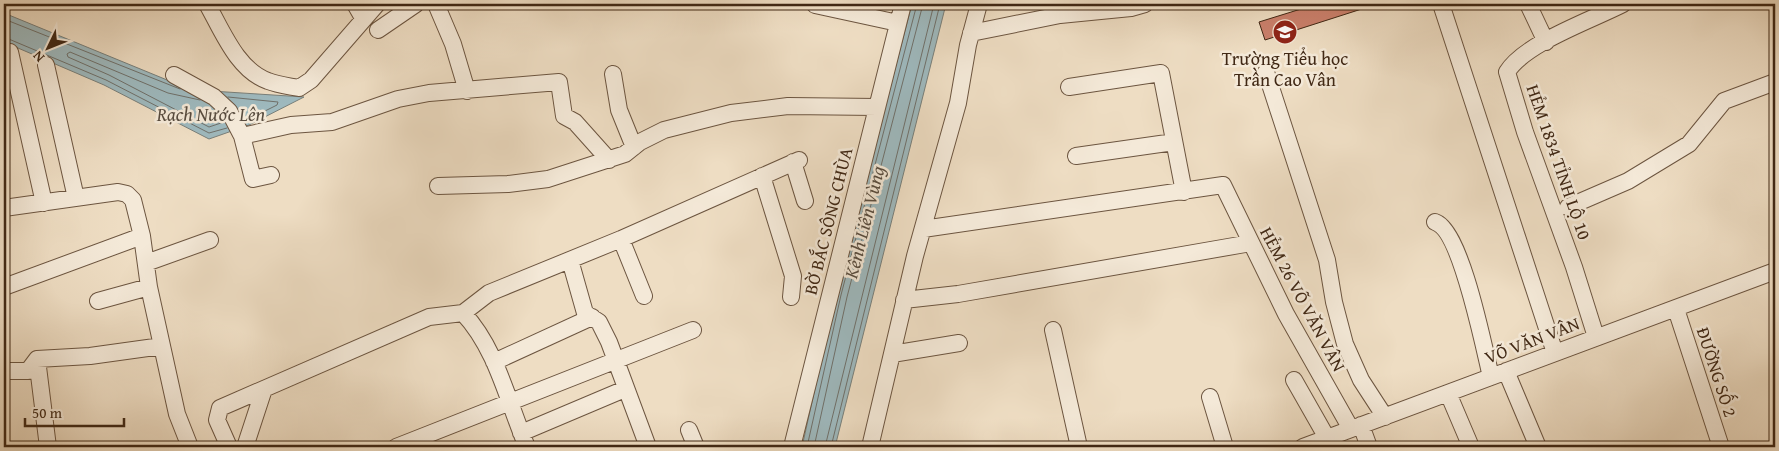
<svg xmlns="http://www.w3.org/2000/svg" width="1779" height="451" font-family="'Gentium Book Plus',serif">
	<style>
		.water { fill: #9eb9be; stroke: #787f7a }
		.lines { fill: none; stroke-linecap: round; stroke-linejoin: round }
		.shore { stroke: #6f706a; stroke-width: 1 }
		.building { fill: #ca806c; stroke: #402815 }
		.minor-casing { stroke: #6c5540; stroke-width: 18 }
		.minor { stroke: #f4e9d8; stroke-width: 16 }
		.labels { text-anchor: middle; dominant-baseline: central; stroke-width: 5; stroke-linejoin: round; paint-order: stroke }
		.poi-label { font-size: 18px; fill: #402815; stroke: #f4e9d8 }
		.street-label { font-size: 18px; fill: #402815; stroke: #f4e9d8 }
		.water-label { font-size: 19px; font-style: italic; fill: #584c3f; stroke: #f4e9d8 }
	</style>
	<rect width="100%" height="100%" fill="#eeddc3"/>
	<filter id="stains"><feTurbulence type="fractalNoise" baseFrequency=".004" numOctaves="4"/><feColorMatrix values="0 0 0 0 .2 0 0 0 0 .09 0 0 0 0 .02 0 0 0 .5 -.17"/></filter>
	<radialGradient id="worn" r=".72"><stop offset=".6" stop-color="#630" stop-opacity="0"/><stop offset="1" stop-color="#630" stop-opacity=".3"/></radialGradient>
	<path class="water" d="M912,4H946L835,447H802L836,294Z
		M4,13L172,82L211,91L304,97L249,125L209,139L104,85L4,42Z"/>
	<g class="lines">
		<path class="shore" d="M4,19L180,89
			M4,37L106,80L209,133L227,128
			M228,97L278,102L277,105L245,121
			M200,100L168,93L70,52L67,54L68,57L109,75L209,127L224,122
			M807,447L841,295L917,4
			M814,447L847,297L923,4
			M825,447L934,4
			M831,447L940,4"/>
	</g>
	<path class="building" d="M1317,4H1370L1371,6L1265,40L1259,22Z"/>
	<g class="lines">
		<defs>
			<path id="minor" d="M207,4C222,30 237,70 268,81C278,85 289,86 299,88L311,80L377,4
				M355,4L363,18
				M436,4L453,44L467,91
				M1441,4L1555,353
				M1528,4L1546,42
				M815,5L898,23
				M378,30L416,4
				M971,33L1060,15L1131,8L1145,4
				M10,52L44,203
				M46,65L76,198
				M1266,72L1327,260L1334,302L1345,344L1361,380L1385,417
				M613,74L619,110L634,147
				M174,75L214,97L229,111L242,136
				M1069,87L1161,73L1184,192
				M1076,156L1174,142
				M793,162L805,201
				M271,175L253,179L242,136L291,125L332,122L398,99L429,93L559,82L564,116L575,122L609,160
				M762,176L793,276L791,297
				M438,186L508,184L548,179L625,154L640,142L664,130L731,113L788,106L877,107
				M1568,207L1628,181L1689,144L1724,101L1775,82
				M4,208L118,192L127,194L133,200L142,236L149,287L177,414L190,447
				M1435,222C1461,230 1484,348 1491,377
				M923,229L1223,185L1286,314L1351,429
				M621,239L644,296
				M570,260L585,313L599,322L609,342L648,447
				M146,263L210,240
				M4,287L142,236
				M904,300L958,294L1251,243
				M98,301L149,287
				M1676,309L1721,447
				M463,313C497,349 508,403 527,447
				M1053,330L1079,447
				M1596,337L1574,267L1525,132L1507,72C1525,43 1592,20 1623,4
				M892,354L959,343
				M37,359L48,447
				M494,362L592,317
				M4,371H28L37,359L90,356L162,346
				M1506,371L1538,447
				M1294,380L1327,438
				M1448,393L1471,447
				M1210,397L1225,447
				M1361,425L1369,447
				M689,430L696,447
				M521,433L625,389
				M229,447L217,420L220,408L429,317L463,313L489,293L621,239L799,160
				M245,447L264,389
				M396,447L693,330
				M792,447L903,4
				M870,447L915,256L958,103L968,45L979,4
				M1303,447L1775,271"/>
		</defs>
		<use href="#minor" class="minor-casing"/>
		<use href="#minor" class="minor"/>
	</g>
	<defs>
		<symbol id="school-disc" viewBox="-11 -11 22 22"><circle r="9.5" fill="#8f2418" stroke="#f4e9d8"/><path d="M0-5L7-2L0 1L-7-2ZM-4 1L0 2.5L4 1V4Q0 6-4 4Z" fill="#fff"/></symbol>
	</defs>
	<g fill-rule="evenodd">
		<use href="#school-disc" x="1271" y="18" width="28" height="28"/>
	</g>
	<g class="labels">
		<g class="poi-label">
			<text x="1285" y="58">Trường Tiểu học<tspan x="1285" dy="21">Trần Cao Vân</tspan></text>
		</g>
		<g class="street-label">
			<text transform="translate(1559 162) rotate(71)">HẺM 1834 TỈNH LỘ 10</text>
			<text transform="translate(828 221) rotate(-76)">BỜ BẮC SÔNG CHÙA</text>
			<text transform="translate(1303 299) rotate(62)">HẺM 26 VÕ VĂN VÂN</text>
			<text transform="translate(1532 340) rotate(-21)">VÕ VĂN VÂN</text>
			<text transform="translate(1717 372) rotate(72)">ĐƯỜNG SỐ 2</text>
		</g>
		<g class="water-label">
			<text x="211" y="114">Rạch Nước Lên</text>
			<text transform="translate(864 222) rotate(-76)">Kênh Liên Vùng</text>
		</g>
	</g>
	<rect width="1779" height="451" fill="none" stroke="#eeddc3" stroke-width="20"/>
	<rect x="5" y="5" width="1769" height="441" fill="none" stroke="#402815" stroke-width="2.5"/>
	<rect x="10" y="10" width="1759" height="431" fill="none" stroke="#402815"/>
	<g transform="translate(48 48) rotate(227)" stroke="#f4e9d8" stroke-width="4" paint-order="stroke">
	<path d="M0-4L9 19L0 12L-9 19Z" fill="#402815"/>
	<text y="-8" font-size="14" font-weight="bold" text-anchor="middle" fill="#402815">N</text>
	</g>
	<path d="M25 418v8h99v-8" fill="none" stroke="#402815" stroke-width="2.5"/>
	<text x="32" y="418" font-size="15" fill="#402815" stroke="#f4e9d8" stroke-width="4" paint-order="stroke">50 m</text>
	<rect width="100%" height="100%" filter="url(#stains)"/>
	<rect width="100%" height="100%" fill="url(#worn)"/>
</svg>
